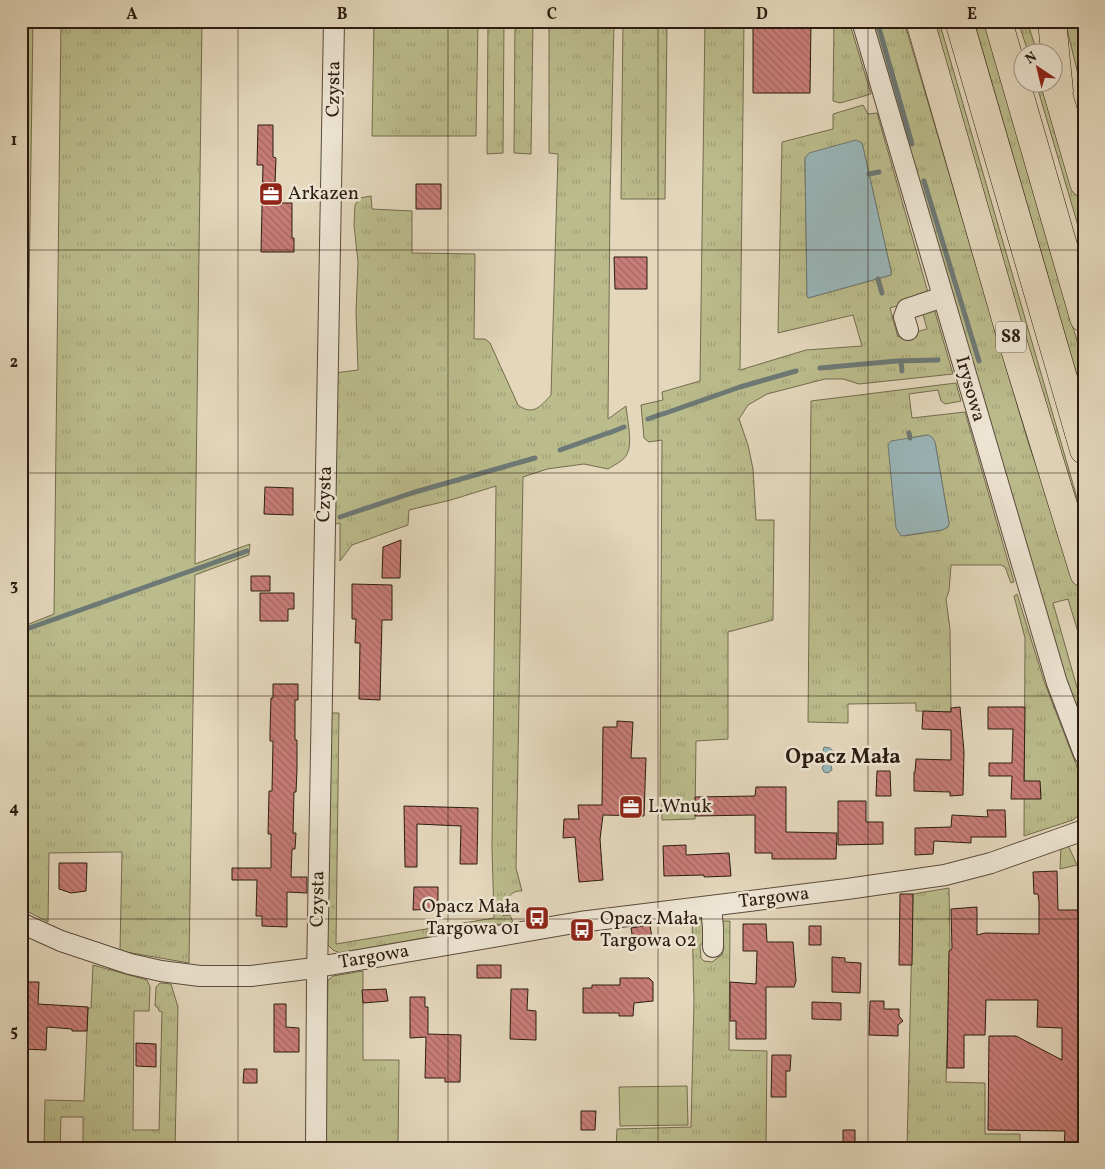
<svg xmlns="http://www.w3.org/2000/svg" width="1105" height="1169" font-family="Vollkorn,serif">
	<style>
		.grass { fill: url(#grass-tufts); stroke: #746c4e; fill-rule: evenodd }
		.garden { fill: #bbbc8c; stroke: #746c4e }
		.water { fill: #99b7ba; stroke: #6d7976 }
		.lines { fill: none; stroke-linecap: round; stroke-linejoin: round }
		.stream { stroke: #6d7976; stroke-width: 5 }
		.building { fill: url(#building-back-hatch); stroke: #2c1c10 }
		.minor-casing { stroke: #5a4b3b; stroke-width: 22 }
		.highway-casing { stroke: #2c1c10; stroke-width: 29 }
		.minor { stroke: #ede5d3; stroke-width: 20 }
		.highway { stroke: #e4d7bc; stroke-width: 28 }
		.grid { fill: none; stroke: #2c1c10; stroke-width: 1; stroke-opacity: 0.55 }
		.labels { text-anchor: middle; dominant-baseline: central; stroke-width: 5; stroke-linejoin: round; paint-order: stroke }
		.shield { fill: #ede5d3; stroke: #66584a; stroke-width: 1 }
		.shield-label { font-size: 18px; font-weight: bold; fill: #2c1c10 }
		.street-label { font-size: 19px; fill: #2c1c10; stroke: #ede5d3 }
		.poi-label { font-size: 19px; fill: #2c1c10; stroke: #ede5d3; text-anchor: start }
		.quarter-label { font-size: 21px; font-weight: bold; fill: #2c1c10; stroke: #ede5d3 }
		.neatline { fill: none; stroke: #2c1c10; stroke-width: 2 }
		.grid-label { font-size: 16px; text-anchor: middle; font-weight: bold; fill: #2c1c10 }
	</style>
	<defs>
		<pattern id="grass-tufts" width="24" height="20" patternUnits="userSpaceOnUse" patternTransform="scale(1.25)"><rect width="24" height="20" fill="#bbbc8c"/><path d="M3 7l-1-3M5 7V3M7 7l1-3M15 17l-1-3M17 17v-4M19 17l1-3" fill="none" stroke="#a1a178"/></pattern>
		<pattern id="building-back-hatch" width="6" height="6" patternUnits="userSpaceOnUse" patternTransform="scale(1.25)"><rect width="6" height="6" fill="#c87d78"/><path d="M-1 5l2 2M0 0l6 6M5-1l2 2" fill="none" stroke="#a36661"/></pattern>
	</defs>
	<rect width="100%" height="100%" fill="#e4d7bc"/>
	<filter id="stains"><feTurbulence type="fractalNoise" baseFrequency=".004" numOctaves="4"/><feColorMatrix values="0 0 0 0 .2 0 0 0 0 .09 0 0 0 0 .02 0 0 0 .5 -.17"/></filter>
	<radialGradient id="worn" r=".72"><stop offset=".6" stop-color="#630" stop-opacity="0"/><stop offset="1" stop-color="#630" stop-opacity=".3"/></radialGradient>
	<path class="grass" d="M21,21H33L24,626L54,614L61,21H202L195,564L250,544L249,555L195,575L189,963L120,951L122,852L49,853L48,922L21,908Z
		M374,21H478L476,136H372Z
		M488,21H504L503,153L487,154Z
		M515,21H533L531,154L514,153Z
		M549,21H614L610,200L608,419L626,406C627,418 633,444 627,454C624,461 614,465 608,469L584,464L547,469L523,477L516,868L522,891C507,890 506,904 503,916L510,915L513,922L455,932L451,925L494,918L492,847L496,486L451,500L409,510L408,525L352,545L340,561V523L332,525L335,373L358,370L356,312L358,262L354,225L355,205L360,198L371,196L372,209L412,211V253L475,254L474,339H485L490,343L518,405C533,416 540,407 551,395L558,154L549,153Z
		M623,21H667L665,199H621Z
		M705,21H744L740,370L806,350L862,346L853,315L778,333L782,142L833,129V114L863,105L868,114L877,113L929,296L890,308L898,337L927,329L923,314L933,305L953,374L859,384L843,379H825L767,394L748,405L739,419L748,445L753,469L756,520H774L773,620L728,632V739L696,741L695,819L662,820V798L660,797L662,440L649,442L644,438L641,405L663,400L662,392L700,381ZM862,143L891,271V275L808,298L807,296L805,158Z
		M834,21H849L871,94L840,103L833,101Z
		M871,21H904L1029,445L1066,549L1084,607V652L1068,599L1053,603L1084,712V733L1066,687Z
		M930,21H939L1084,522V553Z
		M974,21H984L1084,365V400Z
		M1018,21H1027L1037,52H1028Z
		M1065,21H1084V99Z
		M1036,83H1045L1084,215V246Z
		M956,383L961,401L945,404L941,401L938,390L909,394L912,418L965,412L1014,582L1011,583L1005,567L1001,565H951L949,591L946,599L950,629L951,712L916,711V703L848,704V723L808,722L811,401ZM928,435L935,442L949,523L948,527L942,530L904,536L910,438Z
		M1017,594L1044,681L1084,785V810L1079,815L1073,820L1024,836L1025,638L1014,596Z
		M328,713H339L336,944L438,927L434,936L340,953L333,950L326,943Z
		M1068,845L1077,865L1060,869L1061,847Z
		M949,888L950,950L946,1082L985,1083V1134H1020V1148H907L913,894Z
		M707,918V937L700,946L701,958L704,961L712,962L722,955L724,947L717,921H730L729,1050L767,1051L766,1148H616L617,1129L691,1127L694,1000L692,920Z
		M93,965L147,980L150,987L149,1011H134L133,1130H159L162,1012L159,1011L158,1008L155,1006L156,987L160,983L171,984L178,1007L175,1148H83V1117H61L60,1148H44L45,1100L84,1101L88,1008H91Z
		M363,971V1060H399L398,1148H325L328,980L333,976Z"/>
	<path class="garden" d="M687,1086L688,1125L620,1126L619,1087Z"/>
	<path class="water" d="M856,140L862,143L863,147L891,271V275L808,298L807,296L805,158L809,153Z
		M928,435L932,437L935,442L949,523L948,527L942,530L901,536L896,528L888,445L891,441Z
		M824,747L830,748L833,751L830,761L832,770L828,773L824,772L822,768L827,759L823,751Z"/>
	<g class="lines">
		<path class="stream" d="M877,21L912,144
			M869,174L879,172
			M924,181L979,361
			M878,279L882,293
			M901,361L902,371
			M820,368L897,361L938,360
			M663,414L740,387L796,371
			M648,419L662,414
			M609,433L624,427
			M909,433L910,438
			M560,450L608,433
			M340,517L415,492L535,458
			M21,631L247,551"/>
	</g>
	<path class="building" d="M753,21H811L810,93H753Z
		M258,125H273V157L276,158L275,184L280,185V203H292V238H294V252H261L263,165H257Z
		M416,184H441V209H416Z
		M614,257H647V289H615Z
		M265,487L293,488V515L264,514Z
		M401,540L400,578H382L383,547Z
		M251,576H270V591H251Z
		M352,584L392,585V620H382L380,700L359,699L360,643H355L356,619H352Z
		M260,593H294V609H288V621H260Z
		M273,684H298V700H295V740H297V770L296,792H294L293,833H296L295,849H292L291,877H307V893L287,892V927L262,926V916H256L257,880H232V868H271V834H268L269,791H272L273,741H270V731L271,698H273Z
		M960,707L964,752L963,795L950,796V792L914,791V772H915L916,759L951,760V730L922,729L923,711L951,712V708Z
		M988,707H1025L1024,781H1040L1041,799H1011L1012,776H989V763H1012L1013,729H988Z
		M617,721L633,722L631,758H646L644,816L603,815L600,839L603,880L579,882L575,837L563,838L564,819H579L578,805H602L603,727H617Z
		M877,771H890L891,796H876Z
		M756,787H786V832L837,833L836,859H772V853H755V815L695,816V797L755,796Z
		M838,801H866V822H883V844L838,845Z
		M404,806L478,808L477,864H460L461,826L417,824V867H405Z
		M987,810H1005L1006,837H971V843L934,841L933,854L915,855V828L951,827L952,815L988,817Z
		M686,845V855L729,853L731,876L704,877V875L664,876L663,846Z
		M59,863H87L86,891L71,893L59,889Z
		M1057,871L1058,910H1084V1148H1064L1065,1131L988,1130L989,1036H1016L1062,1060V1028L1037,1027L1038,1000H986L985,1035H964V1068H947L949,951L952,949L951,909L977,907V935L985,933L1039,934V902L1038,894H1034L1033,872Z
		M414,887H438V909L413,910Z
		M900,894H913L912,965H899Z
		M743,924H766L767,942H793L796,981L794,987H766V1039H736V1021H730V982L756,984L757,951H743Z
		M650,925L652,938L633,940L631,928Z
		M809,926H821V945H809Z
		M832,957L845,958V962L861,963L860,993L832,992Z
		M477,965H501V978H477Z
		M620,978H649L653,982V1001L634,1003L633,1016H619V1013H583V988H592V985H620Z
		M21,982H39L38,1004L88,1007L87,1031H72V1029L47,1027L46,1050L21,1049Z
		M386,989L388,1001L363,1003L362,990Z
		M511,989H528L527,1010L536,1011V1040L510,1039Z
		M410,997H425V1007H428V1034L461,1035L460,1082H445V1078H425L426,1037L410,1038Z
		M870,1001H884V1009H899V1016L903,1021L898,1025V1036L869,1035Z
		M812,1002L841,1003V1020L812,1019Z
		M274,1004H286V1027L299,1028V1052H274Z
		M136,1043L156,1044V1067L136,1066Z
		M772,1055H791L790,1071H786V1097H771Z
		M244,1069H257V1083H243Z
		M581,1111H596L595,1130H581Z
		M843,1130H855V1148H843Z"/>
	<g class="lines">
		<defs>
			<path id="minor" d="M862,21L1057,683L1084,754
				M908,330L904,317L907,309L943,297
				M711,906L713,928V947
				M21,923L61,941L130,964L161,971L200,976H251L306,969L580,922L847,889L945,875L991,863L1084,830
				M316,1148L317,975L334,21"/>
			<path id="highway" d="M920,21L1010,333L1084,573
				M959,21L1084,450
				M998,21L1084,318
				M1052,21L1059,91
				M1052,73L1084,183"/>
		</defs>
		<use href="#minor" class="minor-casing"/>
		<use href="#highway" class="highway-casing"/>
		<use href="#minor" class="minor"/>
		<use href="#highway" class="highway"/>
	</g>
	<path class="grid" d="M238,21V1148M448,21V1148M658,21V1148M868,21V1148M21,250H1084M21,473H1084M21,696H1084M21,919H1084"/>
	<defs>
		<symbol id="office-square" viewBox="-11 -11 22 22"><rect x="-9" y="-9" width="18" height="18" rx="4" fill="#8f2418" stroke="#ede5d3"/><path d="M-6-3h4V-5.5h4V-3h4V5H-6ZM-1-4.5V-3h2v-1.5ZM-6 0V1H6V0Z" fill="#fff"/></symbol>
		<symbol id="bus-square" viewBox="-11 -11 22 22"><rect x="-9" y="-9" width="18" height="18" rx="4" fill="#8f2418" stroke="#ede5d3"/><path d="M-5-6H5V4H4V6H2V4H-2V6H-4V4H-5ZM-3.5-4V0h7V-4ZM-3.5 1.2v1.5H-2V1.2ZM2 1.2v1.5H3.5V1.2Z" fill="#fff"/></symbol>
	</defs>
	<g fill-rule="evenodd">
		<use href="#office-square" x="257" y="180" width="28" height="28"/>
		<use href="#office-square" x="617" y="793" width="28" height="28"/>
		<use href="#bus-square" x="523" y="904" width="28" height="28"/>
		<use href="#bus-square" x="568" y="916" width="28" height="28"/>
	</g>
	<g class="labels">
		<rect class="shield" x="996" y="321.5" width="30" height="31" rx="4"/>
		<g class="shield-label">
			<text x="1011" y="337">S8</text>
		</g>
		<g class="street-label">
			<text transform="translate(334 89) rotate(-89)">Czysta</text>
			<text transform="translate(970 389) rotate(74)">Irysowa</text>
			<text transform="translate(325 494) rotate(-88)">Czysta</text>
			<text transform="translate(774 898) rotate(-7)">Targowa</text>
			<text transform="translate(318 899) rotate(-89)">Czysta</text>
			<text transform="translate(374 957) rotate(-10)">Targowa</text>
		</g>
		<g class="poi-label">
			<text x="288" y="194">Arkazen</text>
			<text x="648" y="807">L.Wnuk</text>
			<text x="520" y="907" text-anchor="end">Opacz Mała<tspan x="520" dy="22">Targowa 01</tspan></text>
			<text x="600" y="919">Opacz Mała<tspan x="600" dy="22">Targowa 02</tspan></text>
		</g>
		<g class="quarter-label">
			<text x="843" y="757">Opacz Mała</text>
		</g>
	</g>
	<rect width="1105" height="1169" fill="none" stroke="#e4d7bc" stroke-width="55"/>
	<g transform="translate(1038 68) rotate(325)"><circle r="24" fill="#ede5d3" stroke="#a09585"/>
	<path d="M0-4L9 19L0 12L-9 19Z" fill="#8f2418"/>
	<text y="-8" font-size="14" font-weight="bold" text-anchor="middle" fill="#2c1c10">N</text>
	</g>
	<rect x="28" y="28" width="1050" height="1114" class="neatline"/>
	<g class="grid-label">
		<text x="132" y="19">A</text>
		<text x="342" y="19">B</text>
		<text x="552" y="19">C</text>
		<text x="762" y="19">D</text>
		<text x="972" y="19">E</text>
		<text x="14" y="145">1</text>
		<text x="14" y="367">2</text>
		<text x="14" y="590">3</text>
		<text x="14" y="813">4</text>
		<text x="14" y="1036">5</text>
	</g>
	<rect width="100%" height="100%" filter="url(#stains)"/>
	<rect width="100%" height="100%" fill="url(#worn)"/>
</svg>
